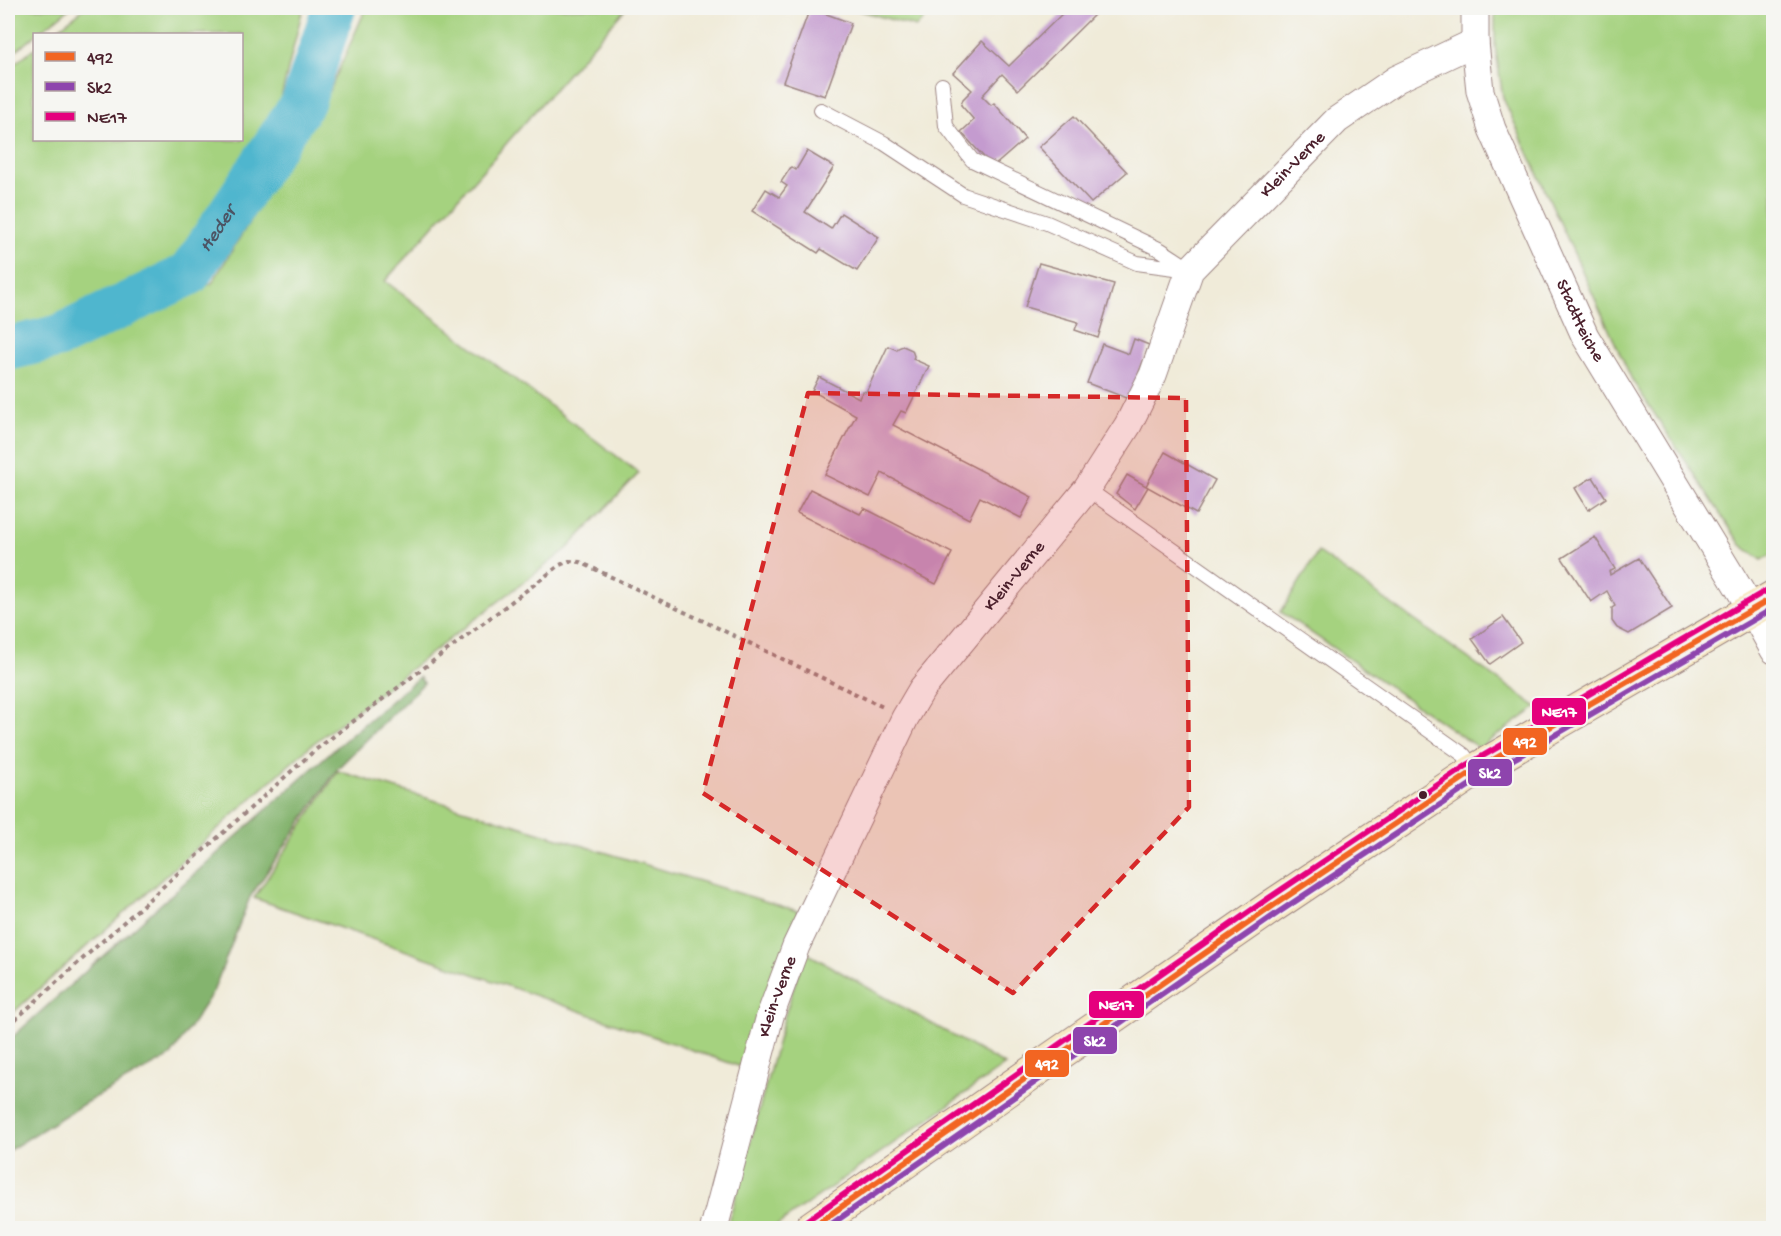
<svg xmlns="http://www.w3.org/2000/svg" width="1781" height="1236" font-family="'Gochi Hand',sans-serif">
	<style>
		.green { fill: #a5d27f; stroke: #787855; stroke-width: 1.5 }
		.forest { fill: #84b46e; stroke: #676a4c; stroke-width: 1.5 }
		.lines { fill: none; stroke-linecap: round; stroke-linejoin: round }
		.river { stroke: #50b6ce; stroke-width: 44 }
		.building { fill: #c49bcf }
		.lane-casing { stroke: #9d8582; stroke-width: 16 }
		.street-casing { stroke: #9d8582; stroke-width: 29 }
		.secondary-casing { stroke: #9d8582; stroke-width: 35 }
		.path { stroke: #9d8582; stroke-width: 4; stroke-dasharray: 4.5 4.5; stroke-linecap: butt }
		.lane { stroke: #fff; stroke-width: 14 }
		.street { stroke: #fff; stroke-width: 27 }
		.secondary { stroke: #f7e8c3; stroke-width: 33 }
		.bus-1-casing { stroke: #f6f6f2; stroke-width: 10 }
		.bus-2-casing { stroke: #f6f6f2; stroke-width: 10 }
		.bus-3-casing { stroke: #f6f6f2; stroke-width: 10 }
		.bus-1 { stroke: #f26522; stroke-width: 6 }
		.bus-2 { stroke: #8e44ad; stroke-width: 6 }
		.bus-3 { stroke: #e5007d; stroke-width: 6 }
		.marked { fill: #d62828; fill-opacity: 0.2; stroke: #d62828; stroke-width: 4.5; stroke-dasharray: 12 8; stroke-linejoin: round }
		.bus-dot { fill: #4a1f2b; stroke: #f6f6f2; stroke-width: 2 }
		.labels { text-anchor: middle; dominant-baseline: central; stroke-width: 4.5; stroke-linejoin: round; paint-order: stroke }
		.street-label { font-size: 18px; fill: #4a1f2b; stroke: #f6f6f2 }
		.water-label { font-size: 20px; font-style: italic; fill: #4c5464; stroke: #f6f6f2 }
		.line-badge { stroke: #f6f6f2; stroke-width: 2 }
		.badge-label { font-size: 16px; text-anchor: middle; font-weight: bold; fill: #fff }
	</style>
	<rect width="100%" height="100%" fill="#f6f6f2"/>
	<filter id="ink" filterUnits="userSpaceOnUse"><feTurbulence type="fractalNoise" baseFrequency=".0167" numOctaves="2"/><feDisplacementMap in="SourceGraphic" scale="12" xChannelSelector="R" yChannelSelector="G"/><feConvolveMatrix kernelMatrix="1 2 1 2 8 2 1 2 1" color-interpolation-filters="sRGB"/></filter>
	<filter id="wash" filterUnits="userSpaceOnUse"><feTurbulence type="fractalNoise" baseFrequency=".008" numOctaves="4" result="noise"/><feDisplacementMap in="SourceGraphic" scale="24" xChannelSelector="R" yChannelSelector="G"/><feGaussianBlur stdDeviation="1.35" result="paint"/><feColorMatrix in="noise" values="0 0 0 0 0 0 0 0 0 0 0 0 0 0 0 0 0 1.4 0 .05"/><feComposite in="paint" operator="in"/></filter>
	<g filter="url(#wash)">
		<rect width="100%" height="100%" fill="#f0ebd9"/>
		<path class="green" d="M8,8H70L8,57Z
			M85,8H303L281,98L177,259L60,318L8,333V69L34,48V140H242V34H51Z
			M366,8H626L385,281L639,473L567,549L310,746L8,1017V366L70,346L212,283L329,92Z
			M851,8H935L916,27Z
			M1495,8H1773L1774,553L1762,560L1741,545L1632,380L1503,98L1495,45Z
			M1318,552L1537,707L1479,748L1281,612Z
			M338,771L801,912L744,1068L254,898Z
			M805,952L1005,1065L773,1228H727L784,1018Z"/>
		<path class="forest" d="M419,677L424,683L338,768L250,897L213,992L171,1056L85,1103L8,1151V1041L325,757Z"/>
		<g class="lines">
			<path class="river" id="s1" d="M8,349L60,336L189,274L303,102L334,8"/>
		</g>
		<g id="blocks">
			<path class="building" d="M810,8L851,23L825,96L783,82Z
				M1068,8H1095L1098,11L1018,90L1002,74L982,96L991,105L994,103L1025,139L993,167L961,132L974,120L961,105L963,99L972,90L953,73L982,41L1009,66Z
				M1074,116L1127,172L1091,203L1039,147Z
				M807,151L834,167L805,212L831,229L841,213L879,237L857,271L821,249L818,253L752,211L766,189L779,197L787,186L781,182L791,167L796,170Z
				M1039,263L1114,284L1098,338L1075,330L1078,322L1025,307Z
				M1134,339L1149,345L1129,399L1087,383L1102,344L1129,354Z
				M888,346L897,350L898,348L903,346L912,350L914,356L913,359L929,366L906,413L901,411L893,425L1032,497L1021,518L980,497L969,519L882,473L870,497L825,475L856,415L812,391L819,377L859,398L863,391L866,392Z
				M1165,452L1215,480L1196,514L1146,486Z
				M1127,475L1148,487L1135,509L1116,494Z
				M1593,477L1606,498L1588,510L1575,488Z
				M810,489L860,514L864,508L952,553L936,584L797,513Z
				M1595,537L1615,569L1609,572L1610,575L1639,558L1672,608L1629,634L1617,628L1612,621V608L1615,606L1607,591L1591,602L1562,558Z
				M1503,617L1521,642L1490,664L1472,639Z"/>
		</g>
	</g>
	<g filter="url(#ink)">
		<use href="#blocks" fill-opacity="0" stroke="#9d8582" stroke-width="1.5"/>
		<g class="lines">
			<defs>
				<path id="lane" d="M942,85L946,126L972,160L1161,250L1187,267
					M821,110L884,143L963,195L1047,223L1137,263L1190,270
					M1087,489L1464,755L1474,771"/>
				<g id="street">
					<path id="s2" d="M1475,8V42L1480,91L1492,129L1585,336L1752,610L1774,650"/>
					<path id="s3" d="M714,1228L770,1016L796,946L905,718L922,689L1087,489L1128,425L1153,375L1190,270L1337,120L1397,79L1475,42"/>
				</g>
				<path id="secondary" d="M811,1228L1047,1062L1274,905L1474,771L1774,597"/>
			</defs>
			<use href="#lane" class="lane-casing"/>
			<use href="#street" class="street-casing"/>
			<use href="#secondary" class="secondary-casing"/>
			<path class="path" d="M8,1026L314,751L560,565L569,561L580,562L883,707"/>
			<use href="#lane" class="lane"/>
			<use href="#street" class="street"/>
			<use href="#secondary" class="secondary"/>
			<defs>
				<path id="bus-1" d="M811,1228L1274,905L1474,771L1774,597"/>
				<path id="bus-2" d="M826,1228L1279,912L1479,779L1774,608"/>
				<path id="bus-3" d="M806,1221L1269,898L1469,764L1769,589"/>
			</defs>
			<use href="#bus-1" class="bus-1-casing"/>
			<use href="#bus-2" class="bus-2-casing"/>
			<use href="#bus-3" class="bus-3-casing"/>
			<use href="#bus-1" class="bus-1"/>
			<use href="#bus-2" class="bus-2"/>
			<use href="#bus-3" class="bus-3"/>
		</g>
	</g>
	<path class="marked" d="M808,393L1186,398L1189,807L1013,993L703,793Z"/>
	<circle class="bus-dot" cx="1423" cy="795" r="5"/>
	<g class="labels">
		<g class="street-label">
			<text stroke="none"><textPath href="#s3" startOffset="1230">Klein-Verne</textPath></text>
			<text stroke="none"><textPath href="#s2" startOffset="334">Stadtteiche</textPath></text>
			<text stroke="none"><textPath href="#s3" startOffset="726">Klein-Verne</textPath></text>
			<text stroke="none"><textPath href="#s3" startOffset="240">Klein-Verne</textPath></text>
		</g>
		<g class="water-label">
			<text stroke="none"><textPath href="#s1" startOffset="250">Heder</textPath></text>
		</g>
	</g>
	<g class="line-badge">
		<rect x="1531" y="697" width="56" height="29" rx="6" fill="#e5007d"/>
		<rect x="1502" y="727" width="46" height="29" rx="6" fill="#f26522"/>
		<rect x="1467" y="758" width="46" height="29" rx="6" fill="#8e44ad"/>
		<rect x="1088" y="990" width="57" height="29" rx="6" fill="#e5007d"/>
		<rect x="1072" y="1026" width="46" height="29" rx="6" fill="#8e44ad"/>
		<rect x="1024" y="1049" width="46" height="29" rx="6" fill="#f26522"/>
	</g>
	<g class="badge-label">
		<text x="1559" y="717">NE17</text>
		<text x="1525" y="747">492</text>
		<text x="1490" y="778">Sk2</text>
		<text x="1116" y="1010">NE17</text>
		<text x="1095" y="1046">Sk2</text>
		<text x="1047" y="1069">492</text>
	</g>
	<rect width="1781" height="1236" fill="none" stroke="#f6f6f2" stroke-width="30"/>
	<rect x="33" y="33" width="210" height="108" fill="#f6f6f2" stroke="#b1a0a2" stroke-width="1.5"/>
	<rect x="45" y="52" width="30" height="9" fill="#f26522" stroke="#b1a0a2" stroke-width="1.5"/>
	<text x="87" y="63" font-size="18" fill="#4a1f2b">492</text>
	<rect x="45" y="82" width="30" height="9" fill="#8e44ad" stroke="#b1a0a2" stroke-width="1.5"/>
	<text x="87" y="93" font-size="18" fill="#4a1f2b">Sk2</text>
	<rect x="45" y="112" width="30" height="9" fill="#e5007d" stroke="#b1a0a2" stroke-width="1.5"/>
	<text x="87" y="123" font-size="18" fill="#4a1f2b">NE17</text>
</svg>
